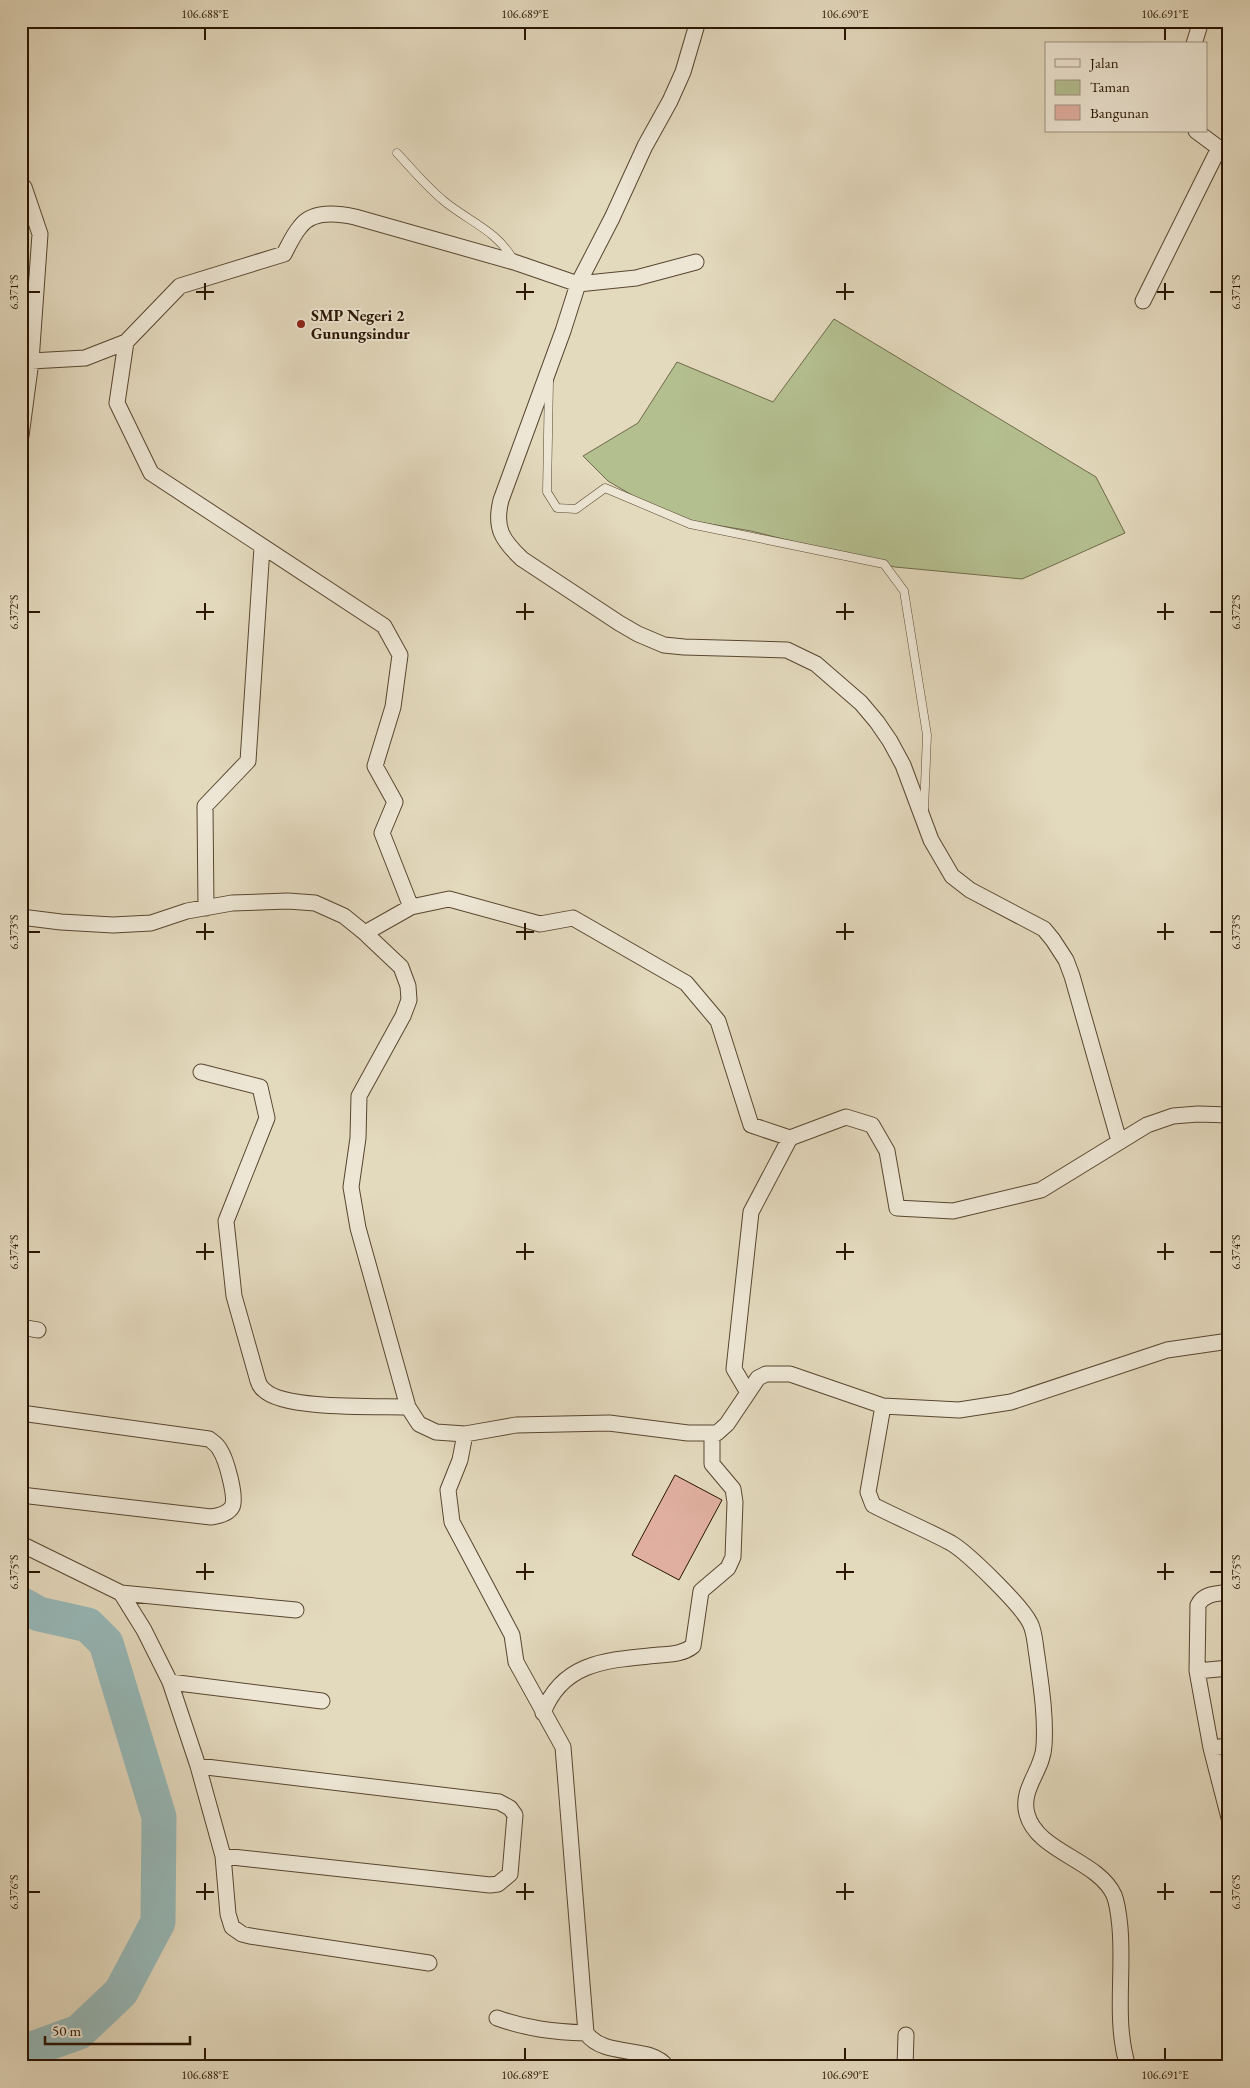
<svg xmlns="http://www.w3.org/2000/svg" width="1250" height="2088" font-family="'EB Garamond',serif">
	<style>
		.green { fill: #b4bf90; stroke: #6e6a48 }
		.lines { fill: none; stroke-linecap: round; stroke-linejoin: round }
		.river { stroke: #97b9b9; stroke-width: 35 }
		.building { fill: #e0afa0; stroke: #291501 }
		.lane-casing { stroke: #584630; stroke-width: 9 }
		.street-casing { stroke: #584630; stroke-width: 17 }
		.lane { stroke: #ede6d4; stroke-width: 8 }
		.street { stroke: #ede6d4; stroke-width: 15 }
		.ticks { fill: none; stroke: #291501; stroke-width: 2 }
		.poi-dot { fill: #8f2418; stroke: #ede6d4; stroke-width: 2 }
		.labels { text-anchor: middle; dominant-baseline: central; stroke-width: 4; stroke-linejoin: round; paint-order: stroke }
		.poi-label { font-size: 16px; font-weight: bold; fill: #291501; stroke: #ede6d4; text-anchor: start }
		.neatline { fill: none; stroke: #291501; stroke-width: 2 }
		.ticks-label { font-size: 12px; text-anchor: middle; fill: #291501 }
	</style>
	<rect width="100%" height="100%" fill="#e3d9bd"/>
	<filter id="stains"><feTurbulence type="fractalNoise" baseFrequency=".004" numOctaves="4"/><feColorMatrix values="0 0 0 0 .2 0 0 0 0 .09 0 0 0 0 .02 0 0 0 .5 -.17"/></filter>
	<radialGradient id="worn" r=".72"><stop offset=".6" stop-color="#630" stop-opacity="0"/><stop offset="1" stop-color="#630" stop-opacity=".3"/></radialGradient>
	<path class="green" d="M834,319L1096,477L1125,533L1022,579L895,567L751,531L669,517L608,481L583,456L638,423L677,362L773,402Z"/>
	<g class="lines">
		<path class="river" d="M21,1604L39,1614L88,1625L106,1643L159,1817L158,1922L121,1992L79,2032L21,2053"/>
	</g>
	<path class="building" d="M675,1475L722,1500L679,1580L632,1555Z"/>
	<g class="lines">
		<defs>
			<path id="lane" d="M397,153C412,169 427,187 444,201C468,221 498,231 514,261
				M549,380L547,492L557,508L576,509L605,488L690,524L884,564L904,591L927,735L924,810"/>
			<path id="street" d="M698,21L683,72L670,101L645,146L612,218L578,284L563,331L501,500C494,528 502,540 522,559L619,623L638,634L664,645L684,647L787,650L816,664L861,703L877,722L890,741L903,765L931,840L952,876L970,890L1044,929L1053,940L1066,960L1072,976L1119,1141
				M1194,44L1201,21
				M1196,131L1219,148L1227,150
				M21,185L24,187L40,234L31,361L21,436
				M1143,301L1219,148
				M126,342L117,403L151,473L384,626L400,655L393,707L375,766L395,802L382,833L411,907
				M31,361L85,358L126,342L180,286L284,254C289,245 293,235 300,227C312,210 337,213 355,217L514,262L578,284L636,278L696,262
				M206,908L205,806L248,761L262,547
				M21,917L61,922L113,925L151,923L187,911L232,903L288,901L315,903L344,916L365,933L401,967L408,986L409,1000L403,1016L359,1096L358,1138L351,1187L358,1228L408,1407L419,1424L436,1432L465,1434L516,1425L609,1423L688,1433H717L727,1424L758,1378L766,1374H790L883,1406L959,1410L1011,1402L1167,1350L1229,1341
				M365,933L411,907L449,899L540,924L573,918L686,983L718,1021L751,1125L790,1138L846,1117L872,1125L887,1151L897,1208L953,1211L1041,1190L1147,1125L1173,1116L1198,1114L1229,1115
				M201,1072L260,1087L267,1118L226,1221L234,1296L258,1381C259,1384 261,1388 264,1390C284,1410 378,1406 408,1407
				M21,1327L38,1330
				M747,1391L734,1369L751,1212L790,1138
				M883,1406L868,1492L873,1505C898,1518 925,1529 951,1543C968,1553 1021,1605 1030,1623C1035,1632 1035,1645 1037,1656C1041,1685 1046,1716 1044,1746C1043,1770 1020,1789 1027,1814C1037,1852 1098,1860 1114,1895C1118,1905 1119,1917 1120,1928C1124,1974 1114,2022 1128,2067
				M21,1413L209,1439C213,1442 218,1445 220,1450C226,1459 237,1497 232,1507C228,1514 218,1516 211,1517L21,1495
				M465,1434L460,1460L448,1490L452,1522L512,1635L516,1662L563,1747L586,2033C605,2059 650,2044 667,2067
				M21,1544L121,1593L144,1630L170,1682L198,1766L223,1856L228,1914L232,1927L242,1934L250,1936L429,1963
				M1229,1592C1217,1594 1204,1593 1198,1605L1197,1671L1211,1748L1229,1818
				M121,1593L296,1610
				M1197,1671L1229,1668
				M170,1682L322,1701
				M543,1713C563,1660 611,1660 659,1655C671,1654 683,1654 693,1646L701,1591L728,1568L733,1557L735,1502L733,1489L712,1464V1434
				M1211,1748L1229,1746
				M198,1766L499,1802L510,1808L515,1815L510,1874L498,1884L490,1885L223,1856
				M497,2018C528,2029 554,2032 586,2033
				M905,2067L906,2035"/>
		</defs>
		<use href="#lane" class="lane-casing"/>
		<use href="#street" class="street-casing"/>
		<use href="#lane" class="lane"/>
		<use href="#street" class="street"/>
	</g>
	<path class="ticks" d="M205,28V40M525,28V40M845,28V40M1165,28V40M205,283V300M525,283V300M845,283V300M1165,283V300M28,292H40M196,292H214M516,292H534M836,292H854M1157,292H1174M1210,292H1222M205,603V620M525,603V620M845,603V620M1165,603V620M28,612H40M196,612H214M516,612H534M836,612H854M1157,612H1174M1210,612H1222M205,923V940M525,923V940M845,923V940M1165,923V940M28,932H40M196,932H214M516,932H534M836,932H854M1157,932H1174M1210,932H1222M205,1243V1260M525,1243V1260M845,1243V1260M1165,1243V1260M28,1252H40M196,1252H214M516,1252H534M836,1252H854M1157,1252H1174M1210,1252H1222M205,1563V1580M525,1563V1580M845,1563V1580M1165,1563V1580M28,1572H40M196,1572H214M516,1572H534M836,1572H854M1157,1572H1174M1210,1572H1222M205,1883V1900M525,1883V1900M845,1883V1900M1165,1883V1900M28,1892H40M196,1892H214M516,1892H534M836,1892H854M1157,1892H1174M1210,1892H1222M205,2048V2060M525,2048V2060M845,2048V2060M1165,2048V2060"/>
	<circle class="poi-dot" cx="301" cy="324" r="5"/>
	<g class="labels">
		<g class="poi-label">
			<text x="311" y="315">SMP Negeri 2<tspan x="311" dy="18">Gunungsindur</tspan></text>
		</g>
	</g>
	<rect width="1250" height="2088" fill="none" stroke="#e3d9bd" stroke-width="55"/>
	<rect x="1045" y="42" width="162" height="90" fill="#ede6d4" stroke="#9f9280"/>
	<rect x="1055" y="59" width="25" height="8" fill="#ede6d4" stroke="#9f9280"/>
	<text x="1090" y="68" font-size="15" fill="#291501">Jalan</text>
	<rect x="1055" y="80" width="25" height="15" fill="#b4bf90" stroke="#9f9280"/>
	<text x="1090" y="92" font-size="15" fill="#291501">Taman</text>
	<rect x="1055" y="105" width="25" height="15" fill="#e0afa0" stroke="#9f9280"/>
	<text x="1090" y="118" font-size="15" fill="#291501">Bangunan</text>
	<path d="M45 2036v8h145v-8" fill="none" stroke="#291501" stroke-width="2.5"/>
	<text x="52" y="2036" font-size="15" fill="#291501" stroke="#ede6d4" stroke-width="4" paint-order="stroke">50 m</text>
	<rect x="28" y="28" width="1194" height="2032" class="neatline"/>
	<g class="ticks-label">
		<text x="205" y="18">106.688°E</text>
		<text x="525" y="18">106.689°E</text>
		<text x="845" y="18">106.690°E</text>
		<text x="1165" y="18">106.691°E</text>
		<text transform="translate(14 292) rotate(-90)" y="4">6.371°S</text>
		<text transform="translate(1236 292) rotate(-90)" y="4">6.371°S</text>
		<text transform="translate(14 612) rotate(-90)" y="4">6.372°S</text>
		<text transform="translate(1236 612) rotate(-90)" y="4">6.372°S</text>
		<text transform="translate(14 932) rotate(-90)" y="4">6.373°S</text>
		<text transform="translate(1236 932) rotate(-90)" y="4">6.373°S</text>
		<text transform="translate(14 1252) rotate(-90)" y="4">6.374°S</text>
		<text transform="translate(1236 1252) rotate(-90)" y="4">6.374°S</text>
		<text transform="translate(14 1572) rotate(-90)" y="4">6.375°S</text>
		<text transform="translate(1236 1572) rotate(-90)" y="4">6.375°S</text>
		<text transform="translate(14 1892) rotate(-90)" y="4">6.376°S</text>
		<text transform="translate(1236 1892) rotate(-90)" y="4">6.376°S</text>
		<text x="205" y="2079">106.688°E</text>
		<text x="525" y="2079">106.689°E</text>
		<text x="845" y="2079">106.690°E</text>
		<text x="1165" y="2079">106.691°E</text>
	</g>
	<rect width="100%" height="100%" filter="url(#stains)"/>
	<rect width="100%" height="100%" fill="url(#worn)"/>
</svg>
